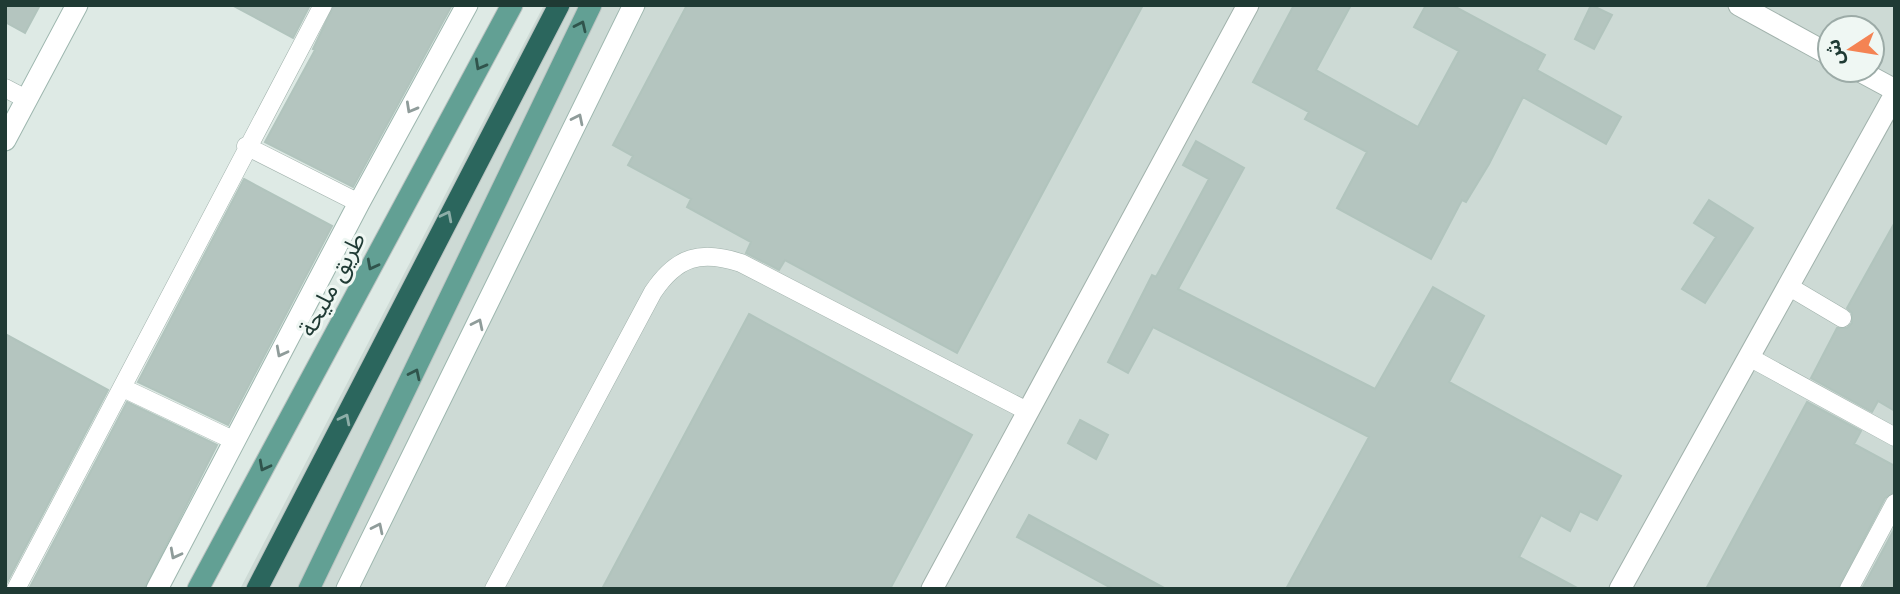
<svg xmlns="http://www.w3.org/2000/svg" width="1900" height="594" font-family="'PT Sans','Noto Sans Arabic',sans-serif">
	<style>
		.built { fill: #cddad5; fill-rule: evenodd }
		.building { fill: #b4c5bf; stroke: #b1c4bd; stroke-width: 2 }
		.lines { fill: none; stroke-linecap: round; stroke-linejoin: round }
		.lane-casing { stroke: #a1b2ac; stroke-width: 19 }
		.street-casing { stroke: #a1b2ac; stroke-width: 23 }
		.secondary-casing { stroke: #9db6ae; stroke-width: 23 }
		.primary-casing { stroke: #bcc4c2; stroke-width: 23 }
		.highway-casing { stroke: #bcc4c2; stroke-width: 23 }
		.lane { stroke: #fff; stroke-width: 18 }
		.street { stroke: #fff; stroke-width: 21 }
		.secondary { stroke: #fff; stroke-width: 21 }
		.primary { stroke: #62a094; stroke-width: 21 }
		.highway { stroke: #2b665d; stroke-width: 21 }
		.oneway { stroke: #30544c }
		.oneway2 { stroke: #8f9c9a }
		.oneway3 { stroke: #8daea8 }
		.labels { text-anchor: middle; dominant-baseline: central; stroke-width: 6; stroke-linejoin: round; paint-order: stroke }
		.street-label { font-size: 24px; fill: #1f3a34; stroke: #eff7f3 }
	</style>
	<rect width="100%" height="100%" fill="#deeae5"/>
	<path class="built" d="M544,5H1895V589H240ZM1830,28H1872V70H1830Z"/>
	<path class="building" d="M5,5H40L25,33L5,22Z
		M232,5H310L293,38Z
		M334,5H452L353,187L265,142L315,50L313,49Z
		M687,5H1143L957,353L785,260L779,270L746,253L751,242L687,207L691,199L628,165L633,156L613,145Z
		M1294,5H1351L1316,70L1418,127L1459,51L1414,27L1426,5H1452L1545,55L1537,70L1621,117L1606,144L1523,97L1489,164L1466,202L1462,200L1431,259L1337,208L1367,152L1305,119L1309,112L1253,82Z
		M1591,5L1612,15L1594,49L1575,39Z
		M1196,141L1244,168L1178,289L1375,389L1433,287L1484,316L1449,382L1621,476L1597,520L1580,511L1570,531L1541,515L1519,557L1579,589H1286L1369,437L1153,327L1128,373L1108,362L1152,275L1156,277L1209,179L1183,165Z
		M244,179L332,226L228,425L138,382Z
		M1709,200L1753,228L1705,303L1682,289L1716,237L1694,223Z
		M1895,222V411L1878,401L1872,412L1811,378L1837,328H1847L1852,323V313L1847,308Z
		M749,314L972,435L890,589H602Z
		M5,334L108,390L5,586Z
		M127,402L217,445L144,589H29Z
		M1807,402L1861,431L1854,444L1895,466V492L1885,498L1838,589H1706Z
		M1080,420L1108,435L1096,459L1068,443Z
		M1029,515L1166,589H1113L1017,537Z
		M1895,528V589H1862Z"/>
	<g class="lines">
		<defs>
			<path id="lane" d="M5,88L26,99
				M246,146L359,203
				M1788,286L1842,318
				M1749,357L1895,437
				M123,388L235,441
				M16,589L323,5
				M494,589L653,292C677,256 701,250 741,263L1027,411
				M1849,589L1895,503"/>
			<path id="street" d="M1739,5L1830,55
				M1858,70L1895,90
				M932,589L1248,5
				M1620,589L1895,94"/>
			<path id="secondary" d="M5,140L77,5
				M157,589L359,203L467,5
				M347,589L634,5"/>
			<path id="primary" d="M198,589L512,5
				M309,589L591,5"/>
			<path id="highway" d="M257,589L559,5"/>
		</defs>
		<use href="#lane" class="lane-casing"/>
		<use href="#street" class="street-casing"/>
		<use href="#secondary" class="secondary-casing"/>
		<use href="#primary" class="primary-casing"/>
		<use href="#highway" class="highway-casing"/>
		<use href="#lane" class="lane"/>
		<use href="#street" class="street"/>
		<use href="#secondary" class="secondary"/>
		<use href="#primary" class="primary"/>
		<use href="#highway" class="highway"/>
	</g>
	<defs><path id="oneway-chevron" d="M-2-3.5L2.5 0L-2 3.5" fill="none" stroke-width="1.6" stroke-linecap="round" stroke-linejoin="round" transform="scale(1.75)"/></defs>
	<g class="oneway">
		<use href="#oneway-chevron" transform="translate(581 26) rotate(-65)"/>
		<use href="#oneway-chevron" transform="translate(480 65) rotate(119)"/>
		<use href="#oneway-chevron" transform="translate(372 265) rotate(118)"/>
		<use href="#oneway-chevron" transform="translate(415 374) rotate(-64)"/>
		<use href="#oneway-chevron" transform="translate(264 466) rotate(118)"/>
	</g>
	<g class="oneway2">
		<use href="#oneway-chevron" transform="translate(411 108) rotate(119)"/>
		<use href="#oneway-chevron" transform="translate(578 119) rotate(-64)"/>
		<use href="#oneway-chevron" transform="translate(478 324) rotate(-64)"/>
		<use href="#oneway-chevron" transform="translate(281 352) rotate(118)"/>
		<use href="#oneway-chevron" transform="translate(378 528) rotate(-64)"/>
		<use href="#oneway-chevron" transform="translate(175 554) rotate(118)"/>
	</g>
	<g class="oneway3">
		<use href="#oneway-chevron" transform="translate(447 216) rotate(-63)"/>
		<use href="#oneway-chevron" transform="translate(345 419) rotate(-63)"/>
	</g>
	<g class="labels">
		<g class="street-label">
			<text transform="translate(332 284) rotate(-62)">طريق مليحة</text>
		</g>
	</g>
	<rect width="1900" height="594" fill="none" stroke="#1f3a34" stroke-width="14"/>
	<g transform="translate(1851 49) rotate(258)"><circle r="33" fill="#eff7f3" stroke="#9caba7" stroke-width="2"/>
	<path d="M0-5L12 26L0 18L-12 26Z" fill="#f48353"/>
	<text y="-10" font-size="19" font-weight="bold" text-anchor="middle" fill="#1f3a34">ش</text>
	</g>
</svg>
